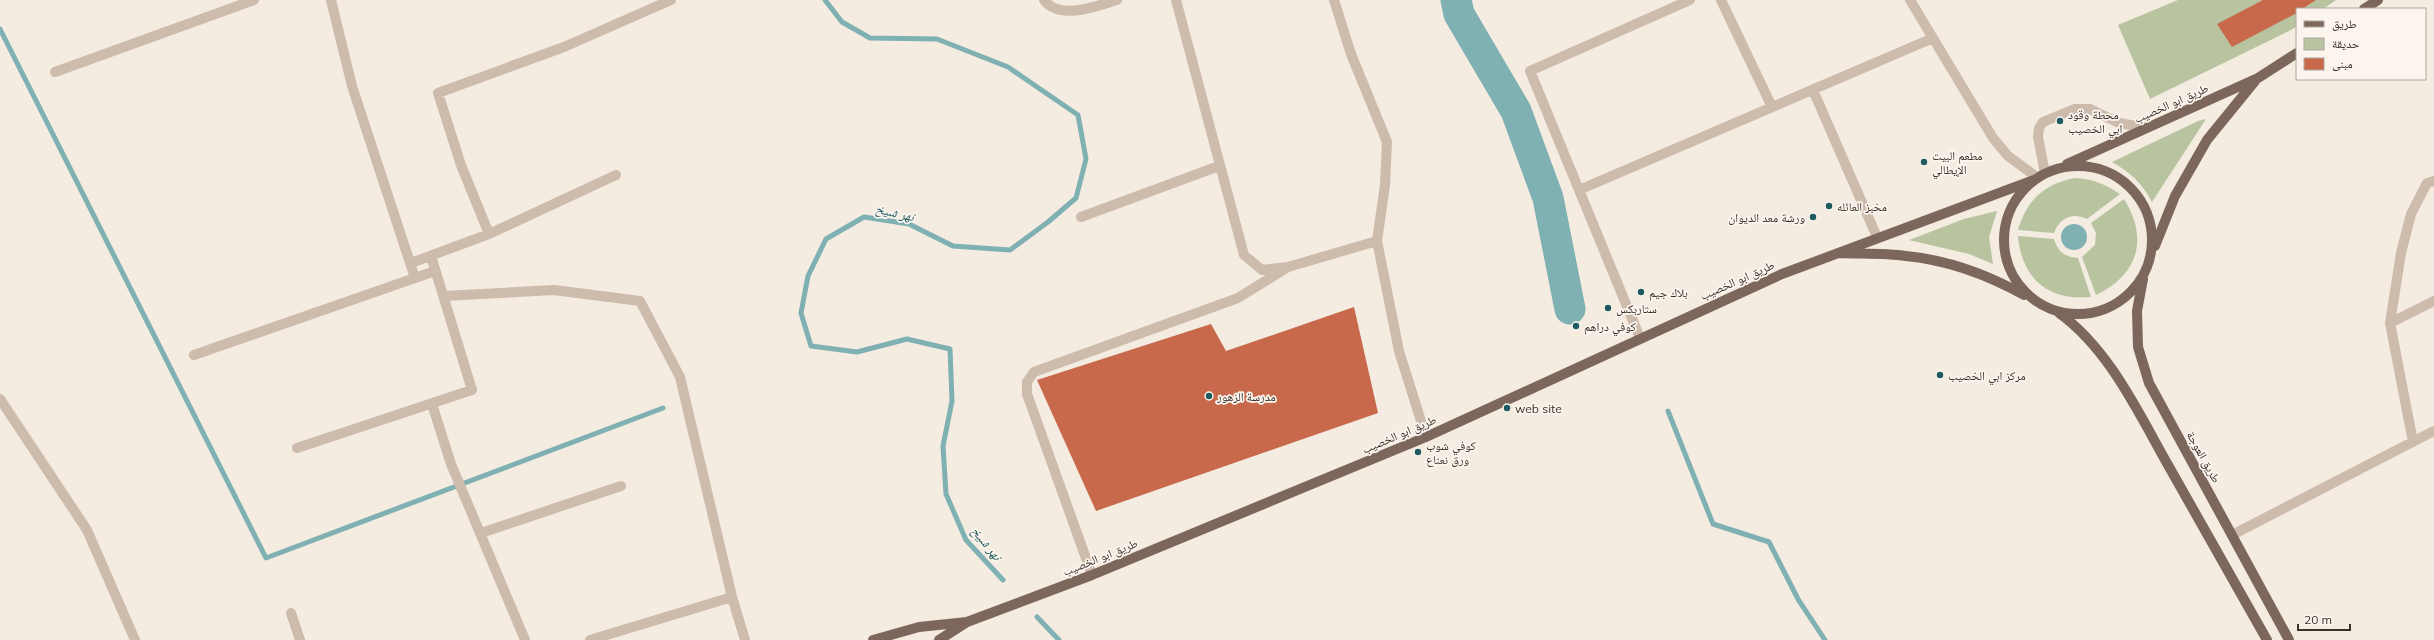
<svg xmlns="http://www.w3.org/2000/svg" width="2434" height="640" font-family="Mulish,'Noto Naskh Arabic',sans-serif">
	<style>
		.green { fill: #b8c4a0 }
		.water { fill: #7fb0b2 }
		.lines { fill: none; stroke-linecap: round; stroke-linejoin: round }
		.stream { stroke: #7fb0b2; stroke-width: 5 }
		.river { stroke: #7fb0b2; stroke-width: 31 }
		.building { fill: #c8694b }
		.minor { stroke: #cdbbac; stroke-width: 10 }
		.major { stroke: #7d675c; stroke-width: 10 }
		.poi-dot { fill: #1f5a5e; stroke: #fbf5ee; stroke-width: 1.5 }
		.labels { text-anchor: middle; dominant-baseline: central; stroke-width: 3.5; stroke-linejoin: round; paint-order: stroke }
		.street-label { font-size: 12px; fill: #3b302b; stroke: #fbf5ee }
		.poi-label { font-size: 12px; fill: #3b302b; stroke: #fbf5ee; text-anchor: start }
		.water-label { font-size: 13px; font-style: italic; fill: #1f5a5e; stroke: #fbf5ee }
	</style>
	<rect width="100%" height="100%" fill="#f4ebe1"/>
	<path class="green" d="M2178,0H2336L2323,9H2297V26L2291,30L2150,99L2118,25Z
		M2206,119L2152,202C2142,183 2131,173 2112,162L2198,121Z
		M2075,178C2093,179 2105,184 2120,194L2087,219C2072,212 2060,218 2054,233L2018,230C2027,200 2044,184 2075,178Z
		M2124,199C2149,239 2138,275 2096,295L2082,257L2095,245L2096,233L2091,223Z
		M1997,211L1989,237L1993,264L1969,254L1909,240L1964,219Z
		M2018,236L2054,239C2058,252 2065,257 2078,258L2091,297C2048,301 2022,279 2018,236Z"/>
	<path class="water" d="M2061 237a13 13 0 1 1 26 0a13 13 0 1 1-26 0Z"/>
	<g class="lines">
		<path class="stream" d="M825,0L842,22L870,38L937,39L1008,67L1078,115L1086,159L1076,198L1048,222L1010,250L953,246L909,224L864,217L826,239L808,276L801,313L811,346L857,352L907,339L950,349L952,401L943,446L946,494L966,540L1003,580
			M0,29L266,558L663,408
			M1668,411L1713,524L1769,542L1798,599L1825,640
			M1037,617L1059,640"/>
		<path class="river" d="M1456,0L1459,14L1516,111L1548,198L1570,309"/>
	</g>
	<path class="building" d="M2263,0H2316L2302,9H2297V13L2293,15L2232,47L2217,24Z
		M1354,307L1378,413L1096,511L1037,380L1211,324L1226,351Z"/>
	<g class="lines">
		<path class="minor" d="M331,0L352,86L415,278
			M1044,0C1060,21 1096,6 1117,0
			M1176,0L1244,255L1262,270L1288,267L1377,241
			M1334,0L1351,54L1387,142L1385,185L1377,241L1399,351L1426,437
			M1721,0L1772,107
			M1910,0L1993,138L2008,156L2038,178
			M55,72L254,0
			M1813,90L1877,237
			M2045,173L2038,137L2039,128L2043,122L2074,109H2090L2119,123L2147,128
			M1579,190L1933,38
			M1081,217L1219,166
			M489,234L461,165L438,93L564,47L671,0
			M411,263L489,234L616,175
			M444,296L554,290L640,301L680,377L732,597L745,640
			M2390,323L2434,301
			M1640,338L1530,71L1690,0
			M194,355L435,271
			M0,399L87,530L135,640
			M432,404L451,464L525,640
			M2413,442L2390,323L2401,253L2411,214L2427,183L2434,181
			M297,448L472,390L431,256
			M481,533L621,486
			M2232,535L2434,431
			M1092,575L1027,394V382L1034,372L1238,298L1288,267
			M291,613L300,640
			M590,640L732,597"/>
		<path class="major" d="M2364,9L2378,0
			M2067,164L2258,78L2297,53
			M2004 240a74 74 0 1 1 148 0a74 74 0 1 1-148 0Z
			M2155,246L2175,196L2207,140L2255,81
			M1839,253C1862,254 1884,253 1906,256C1948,260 1988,275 2024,295
			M2143,279L2137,311L2138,347L2149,383L2289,640
			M2059,313C2109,349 2138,412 2168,465C2201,523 2234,581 2267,640
			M873,640L919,627L967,622
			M939,640L967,622L1092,575L1426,437L1782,274L2034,180"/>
	</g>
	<g class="poi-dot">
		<circle cx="2060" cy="121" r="4"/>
		<circle cx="1924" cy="162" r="4"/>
		<circle cx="1829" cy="206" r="4"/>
		<circle cx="1813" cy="217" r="4"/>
		<circle cx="1641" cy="292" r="4"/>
		<circle cx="1608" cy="308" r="4"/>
		<circle cx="1576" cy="326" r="4"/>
		<circle cx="1940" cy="375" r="4"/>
		<circle cx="1209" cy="396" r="4"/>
		<circle cx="1507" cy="408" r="4"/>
		<circle cx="1418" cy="452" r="4"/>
	</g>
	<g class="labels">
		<g class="street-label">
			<text transform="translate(2171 103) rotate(-24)">طريق ابو الخصيب</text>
			<text transform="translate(1737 280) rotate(-24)">طريق ابو الخصيب</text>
			<text transform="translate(1399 434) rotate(-23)">طريق ابو الخصيب</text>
			<text transform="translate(2204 457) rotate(61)">طريق العوجة</text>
			<text transform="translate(1100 557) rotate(-22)">طريق ابو الخصيب</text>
		</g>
		<g class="poi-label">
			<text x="2068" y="114">محطة وقود<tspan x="2068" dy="14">ابي الخصيب</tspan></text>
			<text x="1932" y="155">مطعم البيت<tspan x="1932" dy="14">الإيطالي</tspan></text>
			<text x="1837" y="206">مخبز العائله</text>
			<text x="1805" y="217" text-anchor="end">ورشة معد الديوان</text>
			<text x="1649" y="292">بلاك جيم</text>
			<text x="1616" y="308">ستاربكس</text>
			<text x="1584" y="326">كوفي دراهم</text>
			<text x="1948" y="375">مركز ابي الخصيب</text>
			<text x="1217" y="396">مدرسة الزهور</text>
			<text x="1515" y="408">web site</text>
			<text x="1426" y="445">كوفي شوب<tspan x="1426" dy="14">ورق نعناع</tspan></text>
		</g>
		<g class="water-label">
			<text transform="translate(895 212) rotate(13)">نهر شيخ</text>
			<text transform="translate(987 543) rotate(51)">نهر شيخ</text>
		</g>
	</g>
	<rect x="2296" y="8" width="130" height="72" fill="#fbf5ee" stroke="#aea6a0"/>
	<rect x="2304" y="21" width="20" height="6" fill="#7d675c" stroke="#aea6a0"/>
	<text x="2332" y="28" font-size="12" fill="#3b302b">طريق</text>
	<rect x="2304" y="38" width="20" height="12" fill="#b8c4a0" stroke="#aea6a0"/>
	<text x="2332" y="48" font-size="12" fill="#3b302b">حديقة</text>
	<rect x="2304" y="58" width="20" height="12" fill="#c8694b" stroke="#aea6a0"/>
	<text x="2332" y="68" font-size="12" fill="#3b302b">مبنى</text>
	<path d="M2298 624v6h52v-6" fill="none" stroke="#3b302b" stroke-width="2"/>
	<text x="2304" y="624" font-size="12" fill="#3b302b" stroke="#fbf5ee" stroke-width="3" paint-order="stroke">20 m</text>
</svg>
